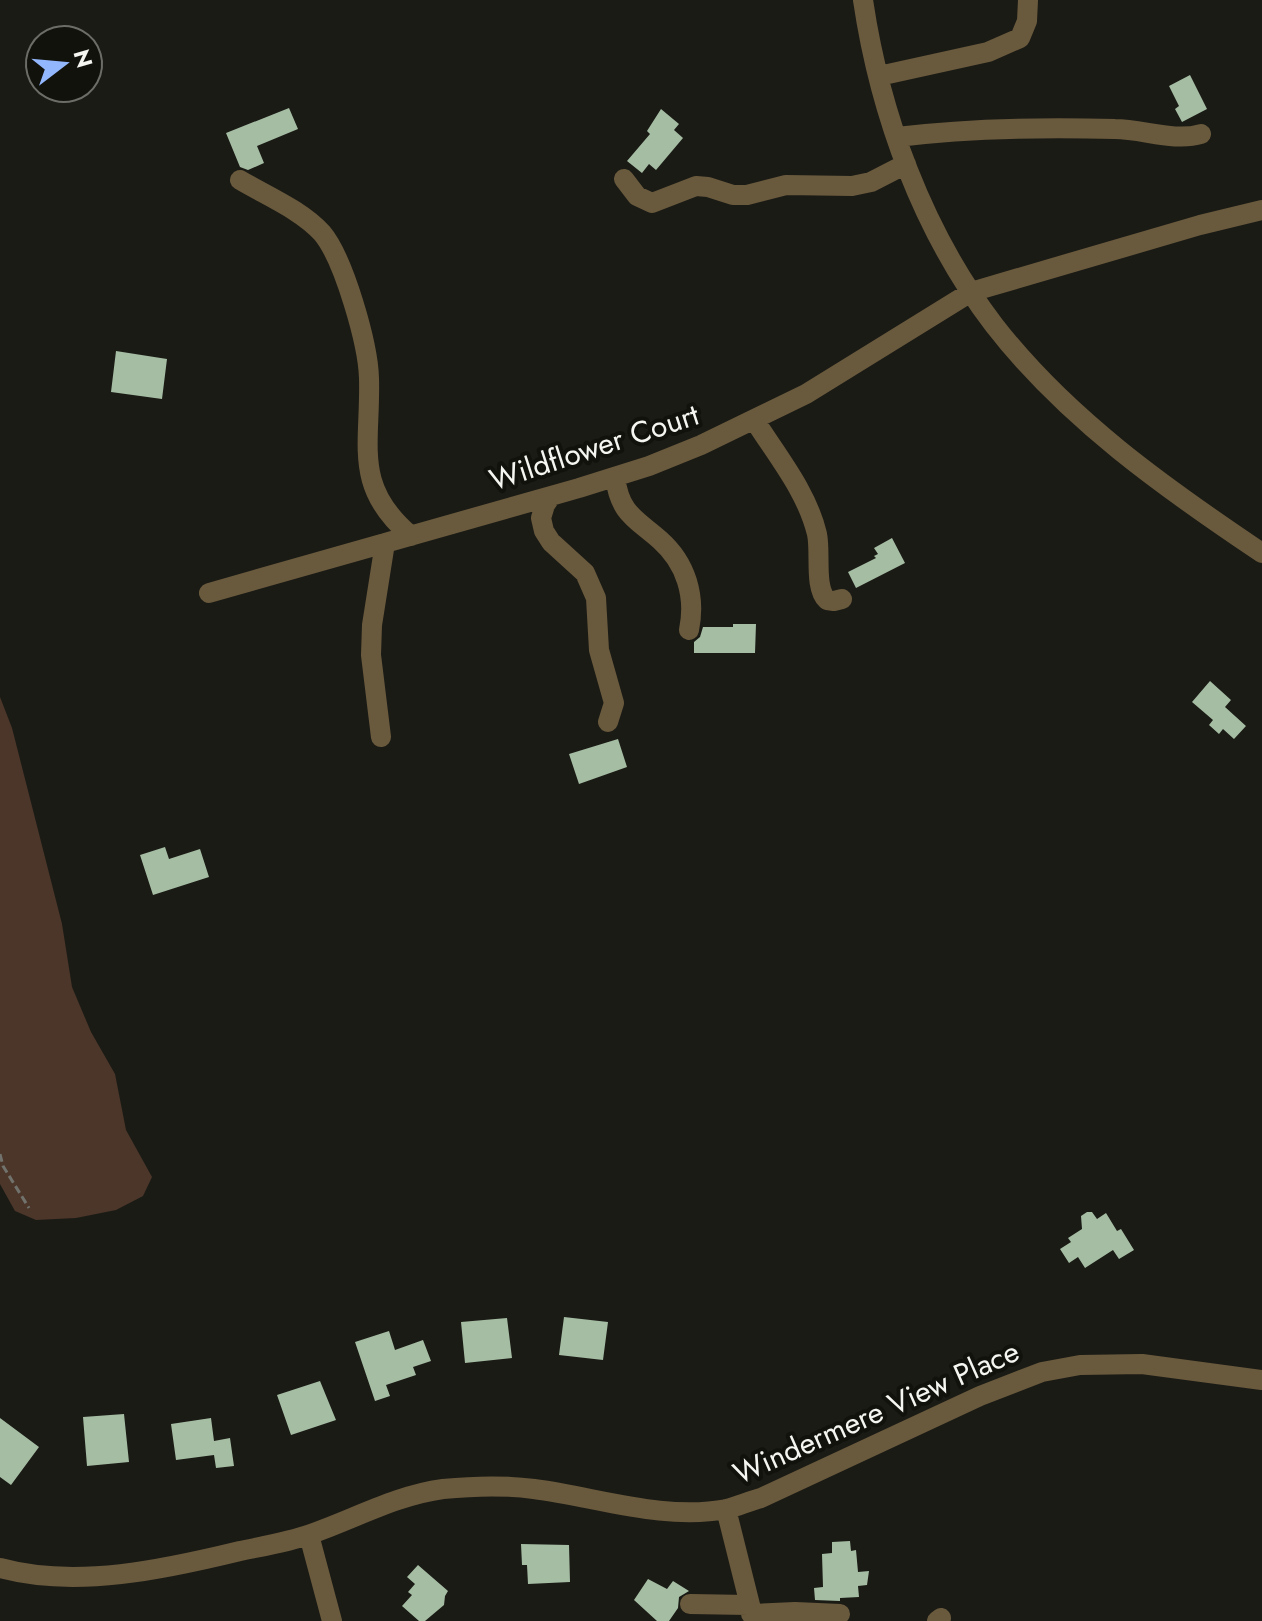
<svg xmlns="http://www.w3.org/2000/svg" width="1262" height="1621" font-family="Jost,sans-serif">
	<style>
		.grass { fill: #4b3629 }
		.building { fill: #a5bda3 }
		.lines { fill: none; stroke-linecap: round; stroke-linejoin: round }
		.path { stroke: #72726d; stroke-width: 3; stroke-dasharray: 8 4; stroke-linecap: butt }
		.minor { stroke: #6a5a3d; stroke-width: 20 }
		.labels { text-anchor: middle; dominant-baseline: central; stroke-width: 8; stroke-linejoin: round; paint-order: stroke }
		.street-label { font-size: 30px; fill: #f5f5f1; stroke: #12120d }
	</style>
	<rect width="100%" height="100%" fill="#1b1b16"/>
	<path class="grass" d="M0,697L12,728L62,924L72,987L91,1032L115,1074L126,1130L152,1177L143,1196L116,1210L76,1218L36,1220L15,1211L0,1184Z"/>
	<path class="building" d="M1190,75L1207,109L1182,122L1175,109L1179,106L1169,86Z
		M289,108L298,129L257,146L264,163L248,170L240,167L226,133Z
		M661,109L679,124L674,130L683,138L656,170L649,164L642,173L627,161L650,134L647,131Z
		M116,351L167,359L162,399L111,392Z
		M892,538L905,563L856,588L848,572L876,558L874,556L878,554L874,548Z
		M733,624H756L755,653H694V642L700,637L703,627H733Z
		M1210,681L1231,700L1225,707L1246,726L1234,739L1223,729L1219,734L1209,725L1213,720L1192,702Z
		M618,739L627,767L579,784L569,754Z
		M165,847L169,859L200,849L209,877L153,895L140,855Z
		M1087,1212H1092L1097,1219L1106,1213L1117,1231L1121,1229L1134,1250L1119,1259L1113,1250L1085,1268L1078,1257L1069,1263L1060,1249L1071,1242L1068,1238L1082,1229L1081,1216Z
		M564,1317L608,1322L603,1360L559,1355Z
		M507,1318L512,1358L465,1363L461,1322Z
		M389,1331L395,1350L423,1340L431,1361L413,1367L416,1375L386,1385L390,1396L375,1401L355,1342Z
		M320,1381L336,1420L291,1435L277,1395Z
		M124,1414L129,1462L87,1466L83,1417Z
		M0,1418L39,1447L11,1485L0,1477Z
		M211,1418L214,1441L230,1438L234,1466L216,1468L214,1455L176,1460L171,1424Z
		M850,1541L851,1551L856,1550L858,1572L869,1571L867,1585L858,1586L859,1597L840,1598V1601L815,1600L814,1588L823,1587L822,1554L832,1553V1542Z
		M521,1544L569,1545L570,1582L528,1584L527,1565H522Z
		M418,1565L448,1591L445,1596L444,1605L425,1621H419L402,1606L412,1595L408,1592L415,1584L407,1577Z
		M648,1579L667,1589L673,1581L689,1591L679,1597L678,1608L669,1621H657L634,1600Z"/>
	<g class="lines">
		<path class="path" d="M0,1154L3,1166L29,1208"/>
		<path class="minor" d="M863,0C880,115 923,232 994,325C1066,418 1165,488 1262,553
			M879,76L988,52L1020,38L1027,21L1028,0
			M897,137C969,128 1042,127 1115,129C1143,129 1174,142 1201,134
			M624,179L637,196L652,203L696,186L708,187L733,195H747L786,185L852,186L871,182L906,164
			M240,180C267,196 301,210 322,233C344,259 368,344 369,378C371,445 352,486 411,536
			M755,421C778,457 807,492 817,534C821,553 814,588 827,600L834,601L842,599
			M615,477C620,514 635,518 660,540C686,563 696,596 689,630
			M551,496L545,505L541,518L544,531L551,542L585,573L596,598L599,650L614,703L608,722
			M209,593L579,488L649,466L701,445L806,394L971,292L1200,225L1262,210
			M381,737L371,655L372,625L385,543
			M726,1509L754,1621
			M309,1535L332,1621
			M0,1568C76,1589 166,1569 240,1551C264,1546 289,1542 311,1534C354,1519 397,1495 443,1489C473,1486 504,1485 534,1489C597,1497 663,1521 727,1509C738,1506 750,1501 761,1498L980,1396L1042,1372L1080,1365L1142,1364L1262,1380
			M690,1604L748,1605
			M751,1614L795,1612L840,1614
			M937,1621L941,1618"/>
	</g>
	<g class="labels">
		<g class="street-label">
			<text transform="translate(594 447) rotate(-18)">Wildflower Court</text>
			<text transform="translate(876 1412) rotate(-24)">Windermere View Place</text>
		</g>
	</g>
	<g transform="translate(64 64) rotate(74)"><circle r="38" fill="#12120d" stroke="#6d6d68" stroke-width="2"/>
	<path d="M0-6L14 30L0 20L-14 30Z" fill="#93b7fd"/>
	<text y="-12" font-size="22" font-weight="bold" text-anchor="middle" fill="#f5f5f1">N</text>
	</g>
</svg>
